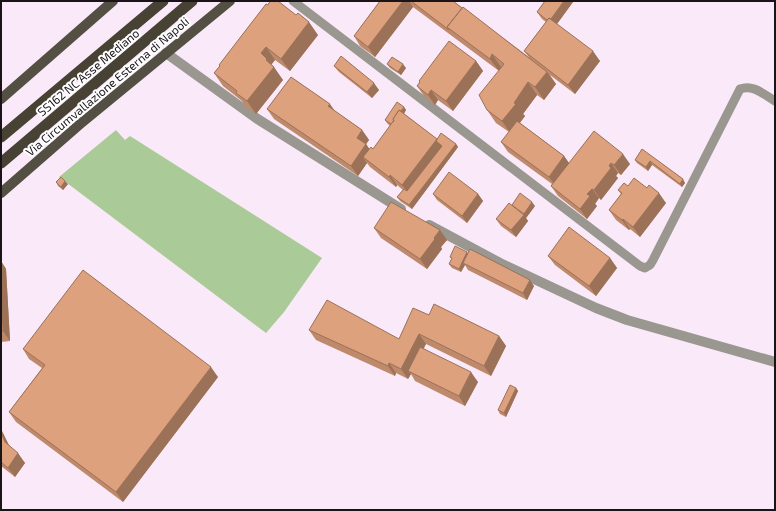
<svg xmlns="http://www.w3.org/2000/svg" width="776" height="511" font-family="'Exo 2',sans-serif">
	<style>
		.green { fill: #aaca97 }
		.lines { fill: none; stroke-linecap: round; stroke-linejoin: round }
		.service { stroke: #99978f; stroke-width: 9 }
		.minor { stroke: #99978f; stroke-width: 10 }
		.primary { stroke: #534f42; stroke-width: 10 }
		.trunk { stroke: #474234; stroke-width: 11 }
		.wall { fill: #bf8a6c }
		.shaded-wall { fill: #9b7158 }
		.building { fill: #dea17e; stroke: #9b7158 }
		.labels { text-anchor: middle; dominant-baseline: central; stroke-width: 4; stroke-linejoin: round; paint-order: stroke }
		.street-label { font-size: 12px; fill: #1a1419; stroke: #fff }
	</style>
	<rect width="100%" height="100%" fill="#faeaf9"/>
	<path class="green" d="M116,130L125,140L130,136L322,258L284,312L266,333L59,177Z"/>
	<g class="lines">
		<path class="service" d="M293,1L640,266L645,268L650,265L653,260L740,89C753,84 763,94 775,101"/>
		<path class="minor" d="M166,53L256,118L401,209
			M429,225L500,263L596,308L627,320L775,362"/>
		<path class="primary" d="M1,99L113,1
			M1,193L79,125L230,1"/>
		<path class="trunk" d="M1,137L163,1
			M1,163L192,1"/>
	</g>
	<path class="wall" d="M380,1H453L529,57L524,51L546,22L542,19L537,12L545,1H573V2L557,24L600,61L575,94L550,75L556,84L544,100L537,95L523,114L525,116L520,123L564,156L569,163L630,164L621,175L618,173L616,176L618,178L601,200L599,198L595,204L597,206L587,219L558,196L551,186L552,184L508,152L501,142L509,132L496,123L487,110L499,71L413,7L375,57L360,46L354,36Z
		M266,4L318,35L290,71L275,60L271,65L283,80L256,114L245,106L242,101L223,86L214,73Z
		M476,61L483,71L453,111L438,100L435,105L424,96L417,86L420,82L419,81Z
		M387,64L406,68L401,75L390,68Z
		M334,66L379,90L372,98L339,72Z
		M404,107L406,110L404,114L437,139L456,144L458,147L412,209L400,201L397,197L403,190L397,185L396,187L370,167L367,163L358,176L274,119L267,109L336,112L362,130L369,140L366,144L369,149H373L390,126L387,123L385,120Z
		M642,149L685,183L682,187L652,165L648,171L637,163L635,160Z
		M56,182L68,184L63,190L58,186Z
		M628,186L666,203L640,237L630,229L629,230L616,220L609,210L621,194L618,190Z
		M433,194H478L483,201L467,223L437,200Z
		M535,206L526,218L528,221L516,237L501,226L496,219Z
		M374,228L440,230L447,240L441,247L442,249L427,269L381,238Z
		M468,253L534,286L527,300L468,270L465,265L461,272L452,268L449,264L452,259L450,257Z
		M548,256L610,258L617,268L596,296L555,265Z
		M1,261L6,269L10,341L1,342Z
		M429,315L499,336L506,346L491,376L426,344L423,348L478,382L465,406L415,381L411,374L408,379L396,373L395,376L316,340L309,330L399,339Z
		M23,349L218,377L123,502L16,422L9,412L42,368L29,359Z
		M516,388L518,391L506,417L500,414L498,410Z
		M1,429L9,445L25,463L15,477L1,466Z"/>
	<path class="shaded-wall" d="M403,1H409L413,7L375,57L368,47Z
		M564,1H573V2L554,28L549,21Z
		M309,22L318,35L290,71L281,59Z
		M266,47L275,60L271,65L274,67L283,80L256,114L247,101L261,53Z
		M593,51L600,61L575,94L568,85Z
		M492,54L501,67L499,71L490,59Z
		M476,61L483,71L453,111L446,101Z
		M403,64L406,68L401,75L398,72Z
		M547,72L556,84L544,100L535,87Z
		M528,82L537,95L523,114L525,116L511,134L502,121Z
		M374,83L379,90L372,98L367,92Z
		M431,90L438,100L435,105L428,95Z
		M330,104L337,114L328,106Z
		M404,107L406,110L397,124L394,120Z
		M362,130L369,140L364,147L357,138Z
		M437,139L444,149L409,194L402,185Z
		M366,144L373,154L363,157L367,163L358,176L351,166Z
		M456,144L458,147L412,209L409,205Z
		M623,154L630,164L621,175L614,165Z
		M564,156L571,166L556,187L549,177Z
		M650,161L652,165L648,171L646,167Z
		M611,163L618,173L616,176L618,178L601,200L594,190Z
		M390,175L397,185L396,187L389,177Z
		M683,179L685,183L682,187L680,184Z
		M65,181L68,184L63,190L61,187Z
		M592,189L599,198L595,204L597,206L587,219L580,209L587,194Z
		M659,193L666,203L640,237L633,227Z
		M478,194L483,201L467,223L462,216Z
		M532,202L535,206L526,218L528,221L516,237L511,230Z
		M623,219L630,229L629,230L622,220Z
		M440,230L447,240L441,247L442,249L427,269L420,259L434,238Z
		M467,252L470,256L463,263L465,265L461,272L459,269Z
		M610,258L617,268L596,296L589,286Z
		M1,261L6,269L10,341L3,331L1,287Z
		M530,280L534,286L527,300L523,293Z
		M419,334L426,344L412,372L408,371L411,374L408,379L401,369Z
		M499,336L506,346L491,376L484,366Z
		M389,363L396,373L395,376L388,366Z
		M211,367L218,377L123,502L116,492Z
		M471,372L478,382L465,406L459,396Z
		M516,388L518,391L506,417L504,413Z
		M1,429L12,452L5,442L1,433Z
		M18,453L25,463L15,477L8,468Z"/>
	<path class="building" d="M270,1H278L296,15L298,13L309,22L281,59L266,47L261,53L267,59L266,60L274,67L247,101L236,93L237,91L214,73L220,66L219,65L266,4L268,5Z
		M380,1H403L368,47L354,36Z
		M411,1H453L462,8L447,27L449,30Z
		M545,1H564L551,19L549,18L547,20L537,12Z
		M463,7L547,72L535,87L528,82L514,103L516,104L502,121L487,110L479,95L504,64L492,54L490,59L447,27Z
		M549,18L593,51L568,85L524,51Z
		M449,41L476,61L446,101L431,90L428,95L417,86L420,82L419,81Z
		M341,56L374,83L367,92L334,66Z
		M392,57L403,64L398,72L387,64Z
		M291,77L330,104L328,106L362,130L357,138L366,144L351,166L267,109Z
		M397,102L404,107L401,111L399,110L393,119L394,121L391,124L385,120Z
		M399,110L437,139L402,185L390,175L389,177L363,157L371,147L373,149L394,120L393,119Z
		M517,121L564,156L549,177L501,142Z
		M594,131L623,154L614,165L611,163L609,166L611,168L594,190L592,189L587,194L590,196L580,209L551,186Z
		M441,133L456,144L409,205L397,197L404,189L407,191L442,146L436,141Z
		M642,149L683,179L680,184L650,161L646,167L635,160Z
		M449,172L478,194L462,216L433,194Z
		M61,177L65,181L61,187L56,182Z
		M634,178L647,188L649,185L659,193L633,227L623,219L622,220L609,210L622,193L618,190L624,183L628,186Z
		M520,193L532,202L524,214L512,205Z
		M391,202L440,230L434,238L435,239L420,259L374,228Z
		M509,203L524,215L511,230L496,219Z
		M569,227L610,258L589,286L548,256Z
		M455,246L467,252L459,269L449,264L452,258L450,257Z
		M470,249L530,280L523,293L463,263Z
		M83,270L211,367L116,492L9,412L45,365L23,349Z
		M1,287L3,331H1Z
		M327,300L399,339L413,308L429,315L434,304L499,336L484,366L419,334L401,369L389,363L388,366L309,330Z
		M420,347L471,372L459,396L408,371Z
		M510,385L516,388L504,413L498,410Z
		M1,433L5,442L18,453L8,468L1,462Z"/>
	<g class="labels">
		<g class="street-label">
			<text transform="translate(88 72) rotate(-40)">SS162 NC Asse Mediano</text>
			<text transform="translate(107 86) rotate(-40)">Via Circumvallazione Esterna di Napoli</text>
		</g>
	</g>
	<rect width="776" height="511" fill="none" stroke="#1a1419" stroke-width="4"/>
</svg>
